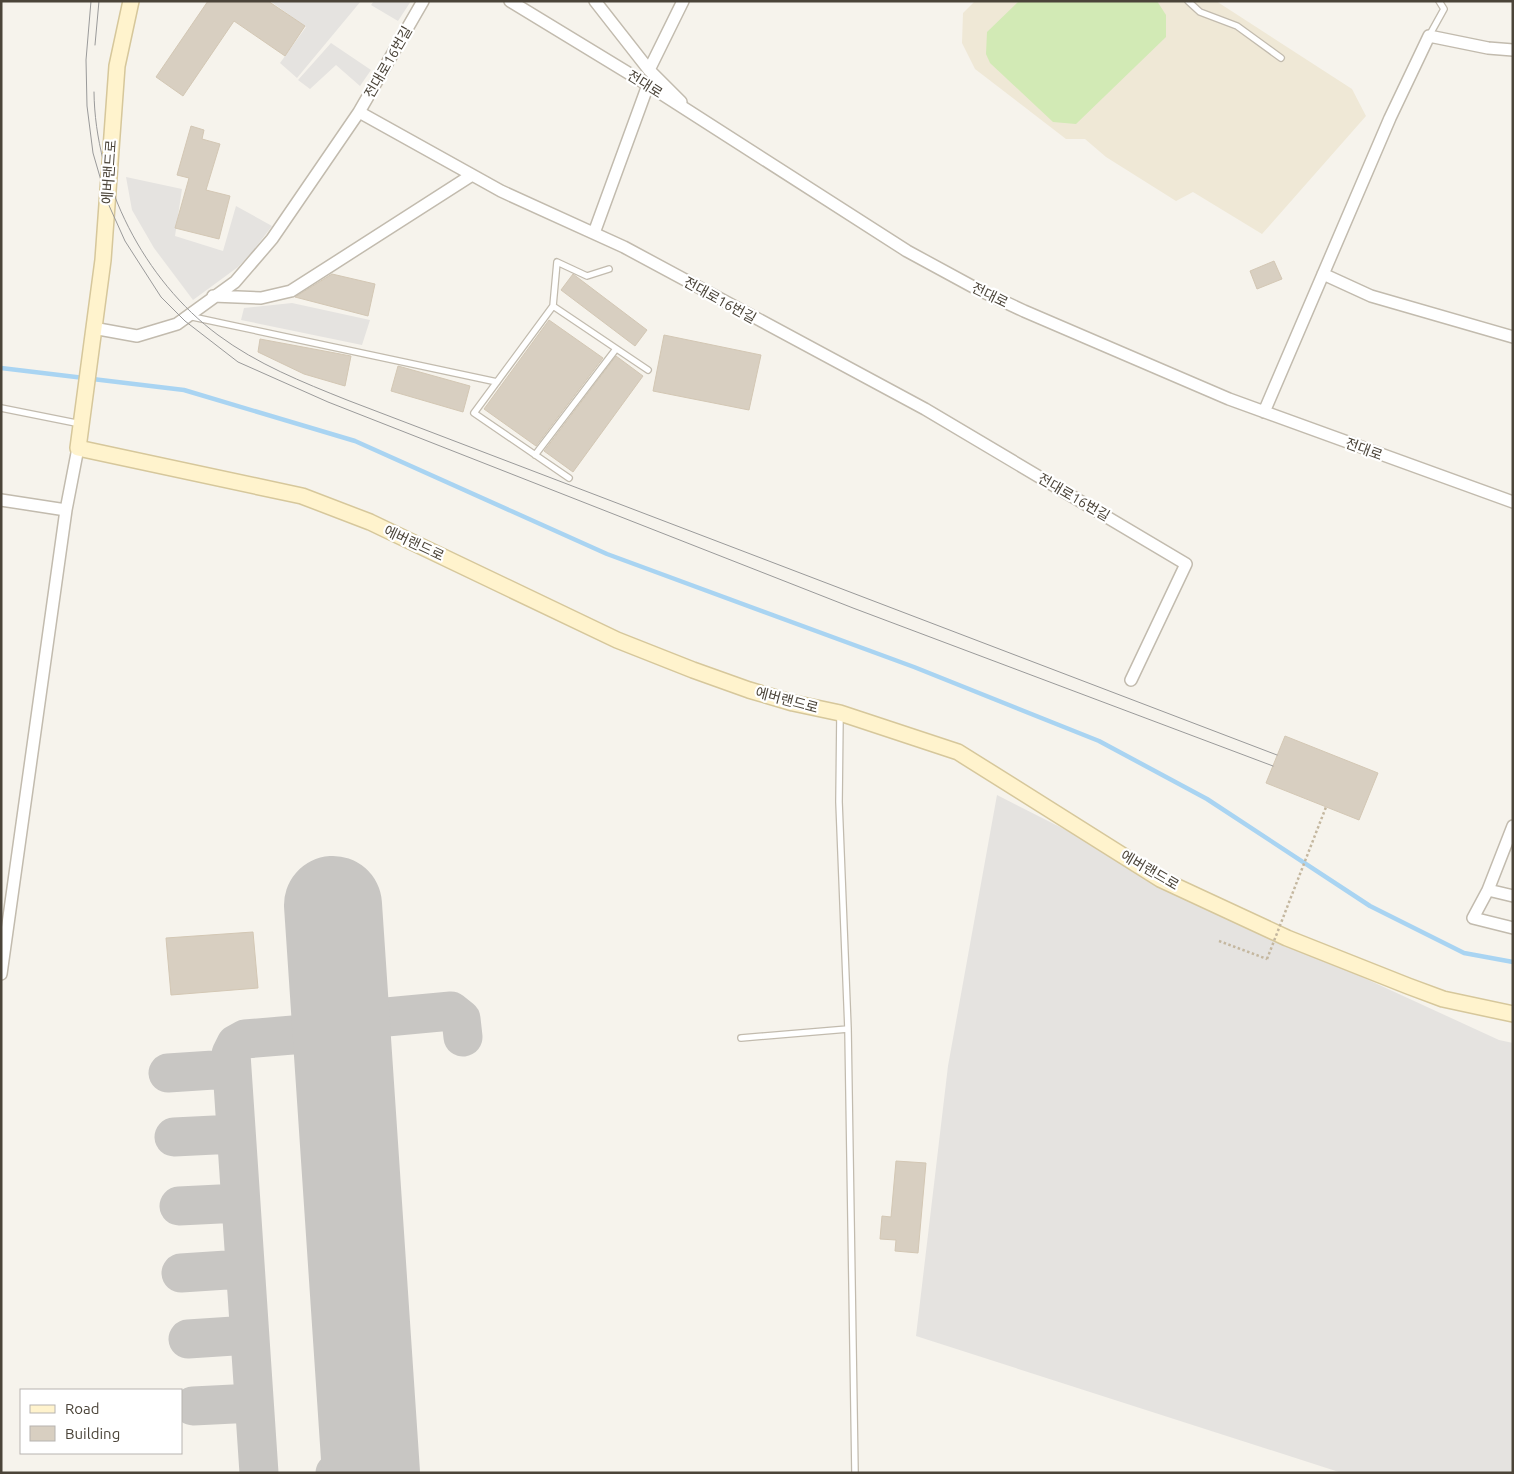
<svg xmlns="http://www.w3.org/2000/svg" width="1514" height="1474" font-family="Ubuntu,'Noto Sans KR',sans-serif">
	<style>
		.education { fill: #efe8d6 }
		.grass { fill: #d2eab5 }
		.parking { fill: #e5e3e0 }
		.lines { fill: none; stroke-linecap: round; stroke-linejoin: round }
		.stream { stroke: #a9d4f2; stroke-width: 4.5 }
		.taxiway { stroke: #c8c6c3; stroke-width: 39 }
		.runway { stroke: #c8c6c3; stroke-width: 98 }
		.building { fill: #d8cfc1; stroke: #d3c7b4 }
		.lane-casing { stroke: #c2bbae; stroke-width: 8 }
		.street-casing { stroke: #c2bbae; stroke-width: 14 }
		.secondary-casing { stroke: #d6c79b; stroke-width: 18 }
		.path { stroke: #c4b79f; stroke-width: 2.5; stroke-dasharray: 2.5 2.5; stroke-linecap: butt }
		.lane { stroke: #fff; stroke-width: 5.5 }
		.street { stroke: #fff; stroke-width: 11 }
		.secondary { stroke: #fff3cd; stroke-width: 15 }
		.tram { stroke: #9a9a9a; stroke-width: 1 }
		.path-bridge { stroke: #c4b79f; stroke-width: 2.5; stroke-dasharray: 2.5 2.5; stroke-linecap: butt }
		.labels { text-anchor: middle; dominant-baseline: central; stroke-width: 4.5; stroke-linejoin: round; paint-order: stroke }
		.street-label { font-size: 14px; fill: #4b4439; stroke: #fff }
	</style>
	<rect width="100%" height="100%" fill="#f6f3ec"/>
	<path class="education" d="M975,1H1216L1352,89L1366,116L1262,234L1193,192L1176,201L1106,157L1085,139H1066L975,69L962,43L963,13Z"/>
	<path class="grass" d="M1019,1H1157L1166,15V37L1076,124L1053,122L990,63L986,54L987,32Z"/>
	<path class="parking" d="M270,1H361L297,78L280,63L306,27Z
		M374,1H411L398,21L371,5Z
		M331,43L371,70L360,86L336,65L310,89L298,80Z
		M126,177L182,189L175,236L223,251L236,206L272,226L252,252L238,267L193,300L154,248L132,210Z
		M292,303L370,320L362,345L241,320L244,308Z
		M997,795L1301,949L1499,1040L1513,1043V1473H1342L916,1336L948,1066Z"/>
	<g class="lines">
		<path class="stream" d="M1,368L184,390L355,441L607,554L914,667L1099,741L1207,799L1370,906L1464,953L1513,962"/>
		<path class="taxiway" d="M365,1019L451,1011L461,1019L463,1037
			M168,1073L229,1069
			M174,1137L235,1134
			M179,1206L240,1203
			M181,1273L242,1269
			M188,1339L249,1335
			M193,1406L254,1403
			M259,1473L231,1054L236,1044L245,1039L317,1033
			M335,1473L346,1472"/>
		<path class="runway" d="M333,905L371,1473"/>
	</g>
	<path class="building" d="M208,1H268L305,26L285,56L234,21L183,96L156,77Z
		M191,126L204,130L202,139L220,144L206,190L230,196L219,239L175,228L189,178L177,175Z
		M1274,261L1282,279L1257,289L1250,271Z
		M332,274L375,284L368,316L295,297Z
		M573,274L647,330L635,346L561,290Z
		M549,320L603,358L536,446L484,409Z
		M664,335L761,355L749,410L653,391Z
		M260,339L351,356L345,386L304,374L258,352Z
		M616,356L643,376L573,472L544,451Z
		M398,366L470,386L463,412L391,391Z
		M1285,736L1378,773L1359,820L1266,783Z
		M253,932L258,988L171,995L166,938Z
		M896,1161L926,1163L918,1253L895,1251L896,1240L880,1239L882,1216L891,1217Z"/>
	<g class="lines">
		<defs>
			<path id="lane" d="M1188,1L1200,12L1237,26L1281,58
				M1429,36L1444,9L1439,1
				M609,269L587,276L557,262L553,306L648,370
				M553,306L474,413L569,478
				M188,316L497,382
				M1,408L81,424
				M535,455L616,349
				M840,715L839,802L848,1029L855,1473
				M741,1038L848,1029"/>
			<path id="street" d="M423,1L359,112L501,191L624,247L925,409L1186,564L1131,680
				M510,1L648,85L907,251L977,289L1024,311L1229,399L1513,502
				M595,1L649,70L681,102
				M649,70L683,1
				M594,233L648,85
				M1323,274L1371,296L1513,337
				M213,296L261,298L291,291L472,175
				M93,328L137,336L177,324L235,282L272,239L359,112
				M1264,412L1390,118L1429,36L1488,48L1513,50
				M1,500L66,510
				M1488,890L1513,826
				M1513,896L1488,890L1473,918L1513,928
				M1,974L66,510L78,448"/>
			<path id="secondary" d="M131,1L117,66L103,260L78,448L302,496L370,522L617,640L693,670L749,690L793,703L840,713L958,752L1160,879L1287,938L1408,986L1443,999L1513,1014"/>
		</defs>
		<use href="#lane" class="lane-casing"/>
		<use href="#street" class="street-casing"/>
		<use href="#secondary" class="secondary-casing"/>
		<path class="path" d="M1219,941L1267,959"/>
		<use href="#lane" class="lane"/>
		<use href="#street" class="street"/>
		<use href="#secondary" class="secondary"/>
		<path class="tram" d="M91,1L86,60L87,106L93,153L107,201L125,241L161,297L185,321L238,362L328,402L853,608L1273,766
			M95,45L99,1
			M94,92C95,184 144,280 218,335C257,364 302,382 347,400L1277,755"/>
		<path class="path-bridge" d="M1267,959L1326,807"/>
	</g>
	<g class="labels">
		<g class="street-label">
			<text transform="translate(388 62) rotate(-60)">전대로16번길</text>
			<text transform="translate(645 84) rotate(32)">전대로</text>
			<text transform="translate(109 172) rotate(-86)">에버랜드로</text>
			<text transform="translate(990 295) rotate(26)">전대로</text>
			<text transform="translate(720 300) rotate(29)">전대로16번길</text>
			<text transform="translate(1364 449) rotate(20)">전대로</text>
			<text transform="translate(1074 497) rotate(30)">전대로16번길</text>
			<text transform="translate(414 543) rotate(25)">에버랜드로</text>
			<text transform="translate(787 700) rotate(15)">에버랜드로</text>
			<text transform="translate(1150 870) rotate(30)">에버랜드로</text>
		</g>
	</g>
	<rect width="1514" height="1474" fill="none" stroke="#4b4439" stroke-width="5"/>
	<rect x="20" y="1389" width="162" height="65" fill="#ffffff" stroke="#b7b4b0"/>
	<rect x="30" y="1405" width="25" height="8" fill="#fff3cd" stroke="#b7b4b0"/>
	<text x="65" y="1414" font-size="15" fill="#4b4439">Road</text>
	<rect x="30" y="1426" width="25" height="15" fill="#d8cfc1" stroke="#b7b4b0"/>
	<text x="65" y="1439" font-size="15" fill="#4b4439">Building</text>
</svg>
